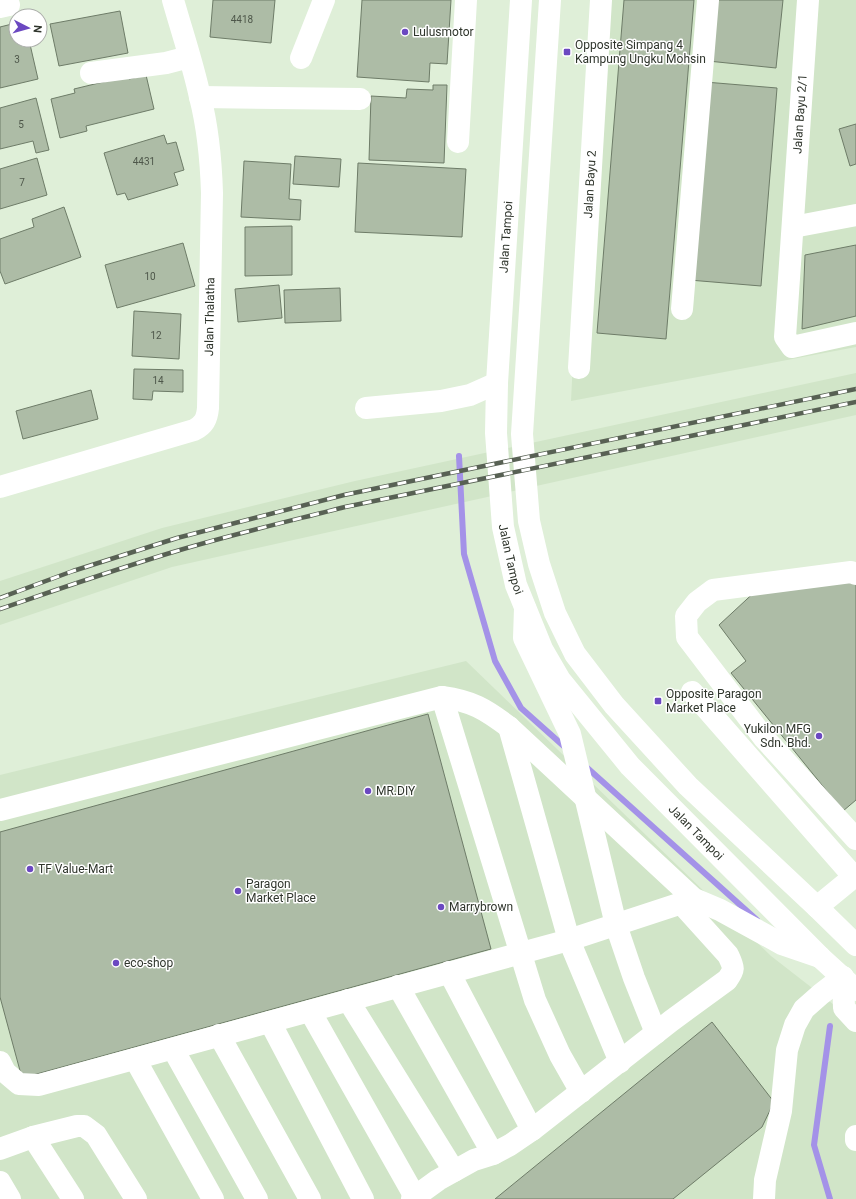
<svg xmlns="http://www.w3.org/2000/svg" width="856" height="1199" font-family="Roboto,sans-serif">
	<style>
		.built { fill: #d1e5c8 }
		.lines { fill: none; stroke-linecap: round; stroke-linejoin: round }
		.stream { stroke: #a492e8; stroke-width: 6 }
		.building { fill: #adbca6; stroke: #6e7c68 }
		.minor { stroke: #fff; stroke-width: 22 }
		.major { stroke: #fff; stroke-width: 22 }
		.rail-casing { stroke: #586154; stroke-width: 4.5 }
		.rail { stroke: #fff; stroke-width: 3; stroke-dasharray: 9; stroke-linecap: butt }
		.poi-dot { fill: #6b48c1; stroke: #fff; stroke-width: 1.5 }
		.labels { text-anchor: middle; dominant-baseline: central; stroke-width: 3; stroke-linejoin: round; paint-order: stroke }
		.number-label { font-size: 10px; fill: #4e574a }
		.poi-label { font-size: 12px; fill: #2f352c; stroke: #fff; text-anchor: start }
		.street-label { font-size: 12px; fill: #2f352c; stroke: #fff }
	</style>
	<rect width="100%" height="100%" fill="#dfefd8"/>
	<path class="built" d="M591,0H856V347L571,401Z
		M856,373V415L172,567L0,625V581L162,528L355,481Z
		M466,661L771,956L856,1022V1199H0V775Z"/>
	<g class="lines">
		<path class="stream" d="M459,456L464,554L495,661L521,708L567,749
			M584,765L757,920
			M830,1199L814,1145L830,1026"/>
	</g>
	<path class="building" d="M213,0H275L271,43L210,37Z
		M362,0H451L447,64L430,63L429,82L357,77Z
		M624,0H694L666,339L597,333Z
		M713,0H783L776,68L708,61Z
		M120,11L128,53L59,66L50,24Z
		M16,23V40H29L38,79L0,88V27Z
		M146,75L154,109L86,126L87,131L60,138L51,99L75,93L74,89L128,76L129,79Z
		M705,82L777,88L761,286L689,280Z
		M433,85H447L444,163L369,160L371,96L406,98L407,89L433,90Z
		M36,98L49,150L36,153L33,141L0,149V108Z
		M856,124V164L850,166L839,129Z
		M164,135L167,144L176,142L184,170L174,173L178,185L128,200L125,193L117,195L104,153Z
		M295,156L341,159L339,187L293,184Z
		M37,158L47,195L0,209V169Z
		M244,161L291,164L289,199L301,200L300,220L241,217Z
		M358,163L466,169L462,237L355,232Z
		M64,207L81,257L5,284L0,271V239L34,227L32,219Z
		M292,226V275L245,276V227Z
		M183,243L195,286L117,308L105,265Z
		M856,245V316L802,329L805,255Z
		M279,285L282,318L238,322L235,289Z
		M340,288L341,321L285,323L284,290Z
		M134,311L181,314L179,359L132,356Z
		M134,369L183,370V392L153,391L152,400L133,399Z
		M91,390L98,419L23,439L16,411Z
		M856,582V800L843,811L731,673L746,661L719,625L760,587Z
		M428,714L491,949L22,1078L0,997V832Z
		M712,1022L774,1102L762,1127L673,1199H495Z"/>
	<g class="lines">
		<g class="minor">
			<path d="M808,0L785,337L792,347L856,333"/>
			<path d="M0,7L9,5"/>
			<path d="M301,58L324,0"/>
			<path d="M91,73L166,63L189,57"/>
			<path d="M200,97L360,99"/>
			<path d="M458,142L466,0"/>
			<path d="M793,227L856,215"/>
			<path d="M682,309L708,0"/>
			<path id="s1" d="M579,368L601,0"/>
			<path d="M366,408L441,401L470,395L497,383"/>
			<path id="s2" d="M0,487L194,430C204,425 207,419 208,408L212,193C211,161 208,128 200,97C193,64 182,32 173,0"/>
			<path d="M856,574L851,572L713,590L697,602L686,616L687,637L764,738L856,839"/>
			<path d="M525,608L524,638L570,734L616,925L634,978L656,1033"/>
			<path d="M692,692L854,877"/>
			<path d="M442,697L535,1000L560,1055L581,1092"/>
			<path d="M509,727L569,940L620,1062"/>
			<path d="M0,810L442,697C472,701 485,709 509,727L694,899L720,910L782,944L820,957"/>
			<path d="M817,907L856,875"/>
			<path d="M449,972L532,1130"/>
			<path d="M843,977L844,1008L856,1021"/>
			<path d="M398,986L493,1154"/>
			<path d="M348,1000L454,1171"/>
			<path d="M310,1011L415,1197"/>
			<path d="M270,1022L363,1199"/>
			<path d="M219,1035L310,1199"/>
			<path d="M173,1049L257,1199"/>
			<path d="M135,1059L213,1199"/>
			<path d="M0,1062L5,1072L19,1084L39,1085L569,940L694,899"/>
			<path d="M856,1136V1140"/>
			<path d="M33,1137L73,1199"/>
			<path d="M0,1149L33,1137L77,1126H84L96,1135L136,1199"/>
			<path d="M0,1182L10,1199"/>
			<path d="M412,1199L438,1180L474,1160L493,1154L510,1145L532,1130L671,1021L727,980C735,969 734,968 728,955L681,903"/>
			<path d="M764,1199L765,1180L781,1111L787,1050L795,1025L804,1009L821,994L843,977"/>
		</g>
		<g class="major">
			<path id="s3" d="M521,0L497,383L496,433L503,527L516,585L542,649L560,680L630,766L820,957L856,990"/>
			<path d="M550,0L522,434L529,521L539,564L555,613L575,654L614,705L688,786L817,907L856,945"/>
		</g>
		<defs>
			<path id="rail" d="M0,598L73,571L177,538L344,495L856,389
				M0,609C59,589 119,568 180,550C234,534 290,521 345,507L856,402"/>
		</defs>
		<use href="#rail" class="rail-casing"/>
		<use href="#rail" class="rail"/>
	</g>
	<g class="poi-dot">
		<circle cx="405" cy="32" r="4"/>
		<rect x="563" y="48" width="8" height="8" rx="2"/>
		<rect x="654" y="697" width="8" height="8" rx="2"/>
		<circle cx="819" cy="736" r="4"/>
		<circle cx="368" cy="791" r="4"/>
		<circle cx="30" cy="869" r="4"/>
		<circle cx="238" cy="891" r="4"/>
		<circle cx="441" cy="907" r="4"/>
		<circle cx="116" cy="963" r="4"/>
	</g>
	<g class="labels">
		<g class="number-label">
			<text x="242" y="19">4418</text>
			<text x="17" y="59">3</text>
			<text x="21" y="124">5</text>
			<text x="144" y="161">4431</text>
			<text x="22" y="182">7</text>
			<text x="150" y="276">10</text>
			<text x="156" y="335">12</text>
			<text x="158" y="380">14</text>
		</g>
		<g class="poi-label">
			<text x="413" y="32">Lulusmotor</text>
			<text x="575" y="45">Opposite Simpang 4<tspan x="575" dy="14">Kampung Ungku Mohsin</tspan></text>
			<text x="666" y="694">Opposite Paragon<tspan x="666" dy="14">Market Place</tspan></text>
			<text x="811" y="729" text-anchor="end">Yukilon MFG<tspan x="811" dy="14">Sdn. Bhd.</tspan></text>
			<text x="376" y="791">MR.DIY</text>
			<text x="38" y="869">TF Value-Mart</text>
			<text x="246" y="884">Paragon<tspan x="246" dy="14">Market Place</tspan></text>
			<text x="449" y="907">Marrybrown</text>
			<text x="124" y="963">eco-shop</text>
		</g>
		<g class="street-label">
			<text transform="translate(800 114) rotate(-86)">Jalan Bayu 2/1</text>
			<text stroke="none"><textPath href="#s1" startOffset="184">Jalan Bayu 2</textPath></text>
			<text transform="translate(506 237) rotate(-86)">Jalan Tampoi</text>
			<text stroke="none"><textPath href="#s2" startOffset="321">Jalan Thalatha</textPath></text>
			<text stroke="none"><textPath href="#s3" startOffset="561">Jalan Tampoi</textPath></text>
			<text stroke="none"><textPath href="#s3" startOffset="897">Jalan Tampoi</textPath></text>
		</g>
	</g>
	<g transform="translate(28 28) rotate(96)"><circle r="19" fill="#ffffff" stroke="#acaeab"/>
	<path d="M0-3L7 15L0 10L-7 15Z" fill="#6b48c1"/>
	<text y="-6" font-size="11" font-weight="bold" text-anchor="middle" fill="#2f352c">N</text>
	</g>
</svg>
